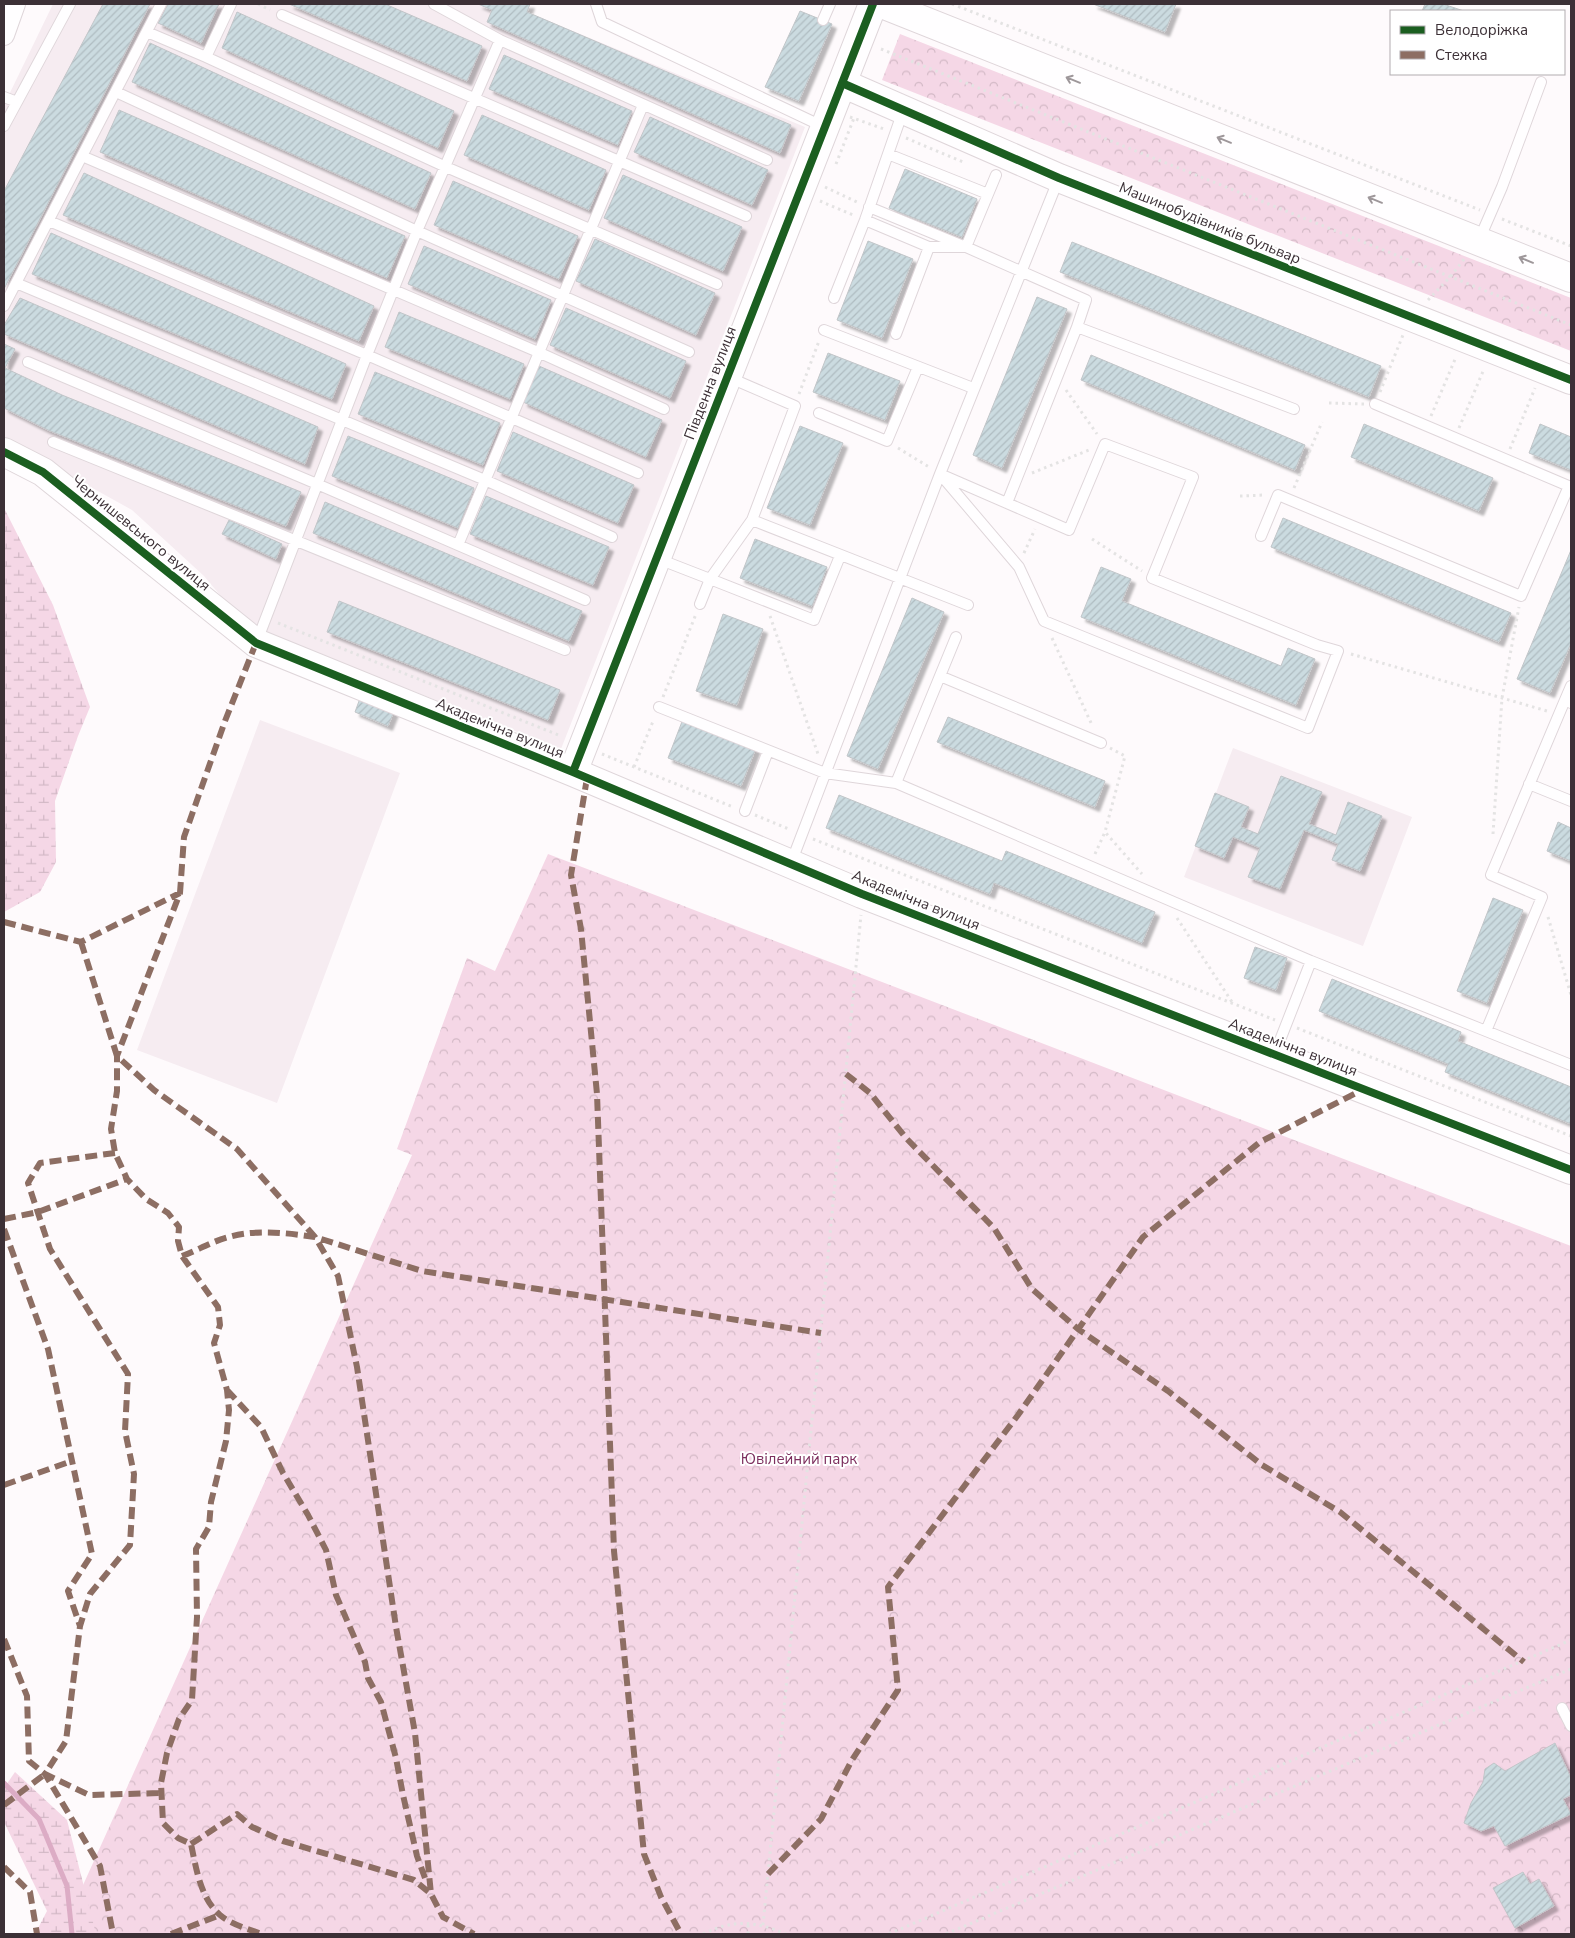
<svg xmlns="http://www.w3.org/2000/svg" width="1575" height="1938" font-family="'Nunito Sans',sans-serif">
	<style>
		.built { fill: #f6ecf1 }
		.forest { fill: url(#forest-crowns) }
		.wetland { fill: url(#wetland-marsh) }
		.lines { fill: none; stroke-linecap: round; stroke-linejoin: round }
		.stream { stroke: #dcacc5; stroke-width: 5 }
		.building { fill: url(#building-hatch); stroke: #c1c5c8; filter: url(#shadow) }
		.lane-casing { stroke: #dfd6da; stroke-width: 12 }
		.street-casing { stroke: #dfd6da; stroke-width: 22 }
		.secondary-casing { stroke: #dfd6da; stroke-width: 30 }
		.path { stroke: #e4e3e3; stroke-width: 3; stroke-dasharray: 2.5 4; stroke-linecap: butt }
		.lane { stroke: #fffeff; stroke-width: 10 }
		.street { stroke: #fffeff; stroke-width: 20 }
		.secondary { stroke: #fffeff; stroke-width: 28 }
		.quiet { stroke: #8d6e63; stroke-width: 6; stroke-dasharray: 12 6; stroke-linecap: butt }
		.cycleway-casing { stroke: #fff; stroke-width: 11 }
		.cycleway { stroke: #1b5e20; stroke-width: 8 }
		.oneway { stroke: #9e979a }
		.labels { text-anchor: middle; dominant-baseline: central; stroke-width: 4; stroke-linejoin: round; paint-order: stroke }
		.street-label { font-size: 15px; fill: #3c3036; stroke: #fff }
		.park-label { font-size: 15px; fill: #7d2f5e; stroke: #fff }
	</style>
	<defs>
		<pattern id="forest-crowns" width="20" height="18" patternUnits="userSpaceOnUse" patternTransform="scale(1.25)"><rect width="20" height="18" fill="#f5d7e6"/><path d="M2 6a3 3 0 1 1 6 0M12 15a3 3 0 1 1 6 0" fill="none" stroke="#d3b9c6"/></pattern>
		<pattern id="wetland-marsh" width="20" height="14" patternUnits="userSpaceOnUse" patternTransform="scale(1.25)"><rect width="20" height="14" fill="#f5d7e6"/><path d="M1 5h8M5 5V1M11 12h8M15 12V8" fill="none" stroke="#d3b9c6"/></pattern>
		<pattern id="building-hatch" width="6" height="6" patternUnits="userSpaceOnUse" patternTransform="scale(1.25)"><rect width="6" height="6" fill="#cbdbe0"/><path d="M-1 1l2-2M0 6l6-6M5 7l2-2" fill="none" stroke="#afbcc1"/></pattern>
		<filter id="shadow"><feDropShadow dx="4.5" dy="4.5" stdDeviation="1" flood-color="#0004"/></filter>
	</defs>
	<rect width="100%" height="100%" fill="#fefafc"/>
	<path class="built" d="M53,4H530L527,12L805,127L561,749L246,626L204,576L132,510L4,439V105Z
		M260,720L400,773L277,1103L137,1050Z
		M1233,748L1412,817L1363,946L1184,877Z"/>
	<path class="forest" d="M900,34L1571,298V351L882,80Z
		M548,854L1571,1246V1934H61L412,1155L397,1149L467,958L495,971Z"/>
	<path class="wetland" d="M4,508L53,605L90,707L78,736L55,801L56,862L40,892L4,912Z
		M15,1772L67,1820L96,1934H35L47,1911L4,1822V1788Z"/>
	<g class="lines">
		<path class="stream" d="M4,1783L39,1819L67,1886L72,1934"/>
	</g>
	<path class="building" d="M103,4H150L4,289V191Z
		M168,4H219L201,43L158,23Z
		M289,4H385L482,46L467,81Z
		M478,4H530L527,12L791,125L780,153L487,22L492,10Z
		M1093,4H1176L1165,32Z
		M1425,4H1443L1464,11H1422Z
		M800,11L832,24L799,101L765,87Z
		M237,12L454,111L438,148L222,48Z
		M150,43L431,173L415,209L132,82Z
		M504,55L632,111L618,145L489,89Z
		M119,110L405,236L387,278L100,152Z
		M482,115L606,170L589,210L464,155Z
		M650,117L768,170L752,205L634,152Z
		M905,169L977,199L962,237L889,208Z
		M84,173L374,306L359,341L63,215Z
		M623,175L742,227L723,271L604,218Z
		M453,181L578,236L559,279L434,225Z
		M51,233L346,364L332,399L32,274Z
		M595,239L715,293L696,335L576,281Z
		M868,241L913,259L882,338L837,320Z
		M1072,242L1381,366L1369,397L1060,272Z
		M424,246L551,300L535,339L408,284Z
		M1037,297L1067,309L1002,468L973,455Z
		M20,298L318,427L305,464L4,334V325Z
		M566,308L686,361L670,398L550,345Z
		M399,312L524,364L510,399L385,347Z
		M4,344L15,349L5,368L62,395L301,492L286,526L48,430L4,408Z
		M828,353L900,381L885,420L813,392Z
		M1091,355L1305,445L1295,470L1081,380Z
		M539,366L662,420L646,457L523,402Z
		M375,372L500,423L483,465L358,414Z
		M1364,424L1493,478L1479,511L1351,457Z
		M1540,424L1571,437V470L1529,453Z
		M800,426L843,443L810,525L767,508Z
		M513,432L634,485L618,523L497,471Z
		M348,436L474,488L458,528L332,476Z
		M486,496L609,547L593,585L470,534Z
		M325,502L582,611L569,641L313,533Z
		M1283,518L1511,613L1499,642L1271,547Z
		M229,520L282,544L276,559L222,534Z
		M755,539L827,567L812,606L740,578Z
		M1571,550V643L1550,693L1517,679Z
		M1101,567L1131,579L1122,601L1281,666L1288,648L1315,659L1296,705L1081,617Z
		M912,598L944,612L878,769L847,756Z
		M339,601L560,690L548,720L327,632Z
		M723,614L763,629L737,705L696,691Z
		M363,690L397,704L388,726L355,712Z
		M948,717L1105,781L1095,807L937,742Z
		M683,719L756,748L741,786L668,758Z
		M1281,776L1322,792L1309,824L1336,835L1348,802L1382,816L1360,871L1332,860L1338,844L1304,830L1280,889L1248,877L1260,848L1233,837L1224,858L1195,846L1215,793L1249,807L1241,827L1258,834Z
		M839,795L1002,861L1006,851L1155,912L1142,943L994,883L990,894L826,828Z
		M1558,822L1571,828V861L1547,851Z
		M1493,898L1523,910L1487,1003L1457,991Z
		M1255,947L1287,958L1276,990L1244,978Z
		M1332,979L1461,1032L1458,1041L1571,1087V1124L1445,1072L1448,1064L1319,1011Z
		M1555,1743L1571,1778V1795L1563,1799L1571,1814L1505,1846L1494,1826L1481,1831L1464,1823L1471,1803L1483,1782L1485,1769L1494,1763L1505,1771Z
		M1523,1872L1530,1884L1539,1879L1554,1906L1515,1928L1493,1888Z"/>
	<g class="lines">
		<defs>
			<path id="lane" d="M434,4L500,40L767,160
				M596,4L602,22L824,127
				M282,15L746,216
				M823,20L830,4
				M147,32L206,57L231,4
				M206,57L446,167L717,284
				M116,92L417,231L689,352
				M4,97L17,102
				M4,126L70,4
				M888,154L988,194
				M82,156L538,352L664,409
				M869,207L966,247L996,175
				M865,220L929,247L896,334
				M49,221L367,355L638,473
				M1479,240L1502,187L1541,82
				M929,247H966L1086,300L1077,327L1294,409
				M16,283L161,4
				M834,298L865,220L903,111
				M4,306L16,283L485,480L612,537
				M824,330L973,388
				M28,362L317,484L585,600
				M728,377L795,406L752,520L710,579L814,620L840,556
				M1375,404L1571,487
				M819,413L887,441L918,367
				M53,442L565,650
				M1105,444L1193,477L1152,578L1317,645L1338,651L1308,728L1044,621L1019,567L940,474L1069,530Z
				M1007,503L1077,327
				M752,520L968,605
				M1261,536L1278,495L1521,596L1569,486
				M458,545L643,105
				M656,558L710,579L700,604
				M257,641L367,355L417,231L500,40
				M940,676L1101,743
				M1565,700L1491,875L1542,897L1486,1031L1571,1065
				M1571,703L1565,700L1571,686
				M659,707L825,773L896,783L956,637
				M896,783L1311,961L1486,1031
				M1529,784L1571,801
				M745,811L768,751
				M791,863L940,474L1059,178
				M1275,1053L1311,961
				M1562,1708L1571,1726"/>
			<path id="street" d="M4,35L15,4"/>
			<path id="secondary" d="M882,4L1571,278
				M842,83L1059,178L1571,380
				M4,452L43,472L256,643L573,772L862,894L1571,1170
				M573,772L873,4"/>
		</defs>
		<use href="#lane" class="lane-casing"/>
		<use href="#street" class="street-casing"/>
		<use href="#secondary" class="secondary-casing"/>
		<path class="path" d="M258,4L270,10
			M952,4L1480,210
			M881,49L1571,325
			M850,117L884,129
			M906,138L963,162
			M836,164L854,118
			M825,187L857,202
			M820,201L853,215
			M1502,219L1571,246
			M1428,300L1450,277L1465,258
			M1066,390L1097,434
			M1380,392L1403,335
			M799,394L819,341
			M1329,403L1364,404
			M1431,416L1456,357
			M1459,428L1484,369
			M898,448L929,467
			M1510,449L1535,388
			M1032,473L1089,450
			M1294,488L1322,422
			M1240,496L1265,495
			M1092,539L1142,571
			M1024,553L1035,529
			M770,616L818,754
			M278,623L561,736
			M1052,638L1092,725
			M1351,654L1547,711
			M663,697L696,614
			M1110,748L1125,756L1105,832L1142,874
			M602,754L733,807
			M634,767L654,719
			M755,815L791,830
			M1493,834L1502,698L1519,607
			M813,839L1275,1020
			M1095,854L1105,832
			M1548,917L1571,995
			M1177,918L1232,1002
			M1297,1028L1571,1136
			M763,1925L861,915
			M703,1934C734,1919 755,1921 786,1934
			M748,1934V1923
			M889,1934L1571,1640
			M946,1934L1571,1669"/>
		<use href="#lane" class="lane"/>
		<use href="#street" class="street"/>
		<use href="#secondary" class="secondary"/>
		<path class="quiet" d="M256,643L225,721L184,837L180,893L117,1056V1091L111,1129L115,1153L127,1179L146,1199L168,1213L179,1227L178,1241L182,1256L218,1307L220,1325L214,1343L227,1390L229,1410L226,1441L211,1502L209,1527L196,1549L197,1617L192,1700L179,1719L167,1753L161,1783L163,1823L178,1838L191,1844C196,1867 200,1898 220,1915C232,1925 248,1929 262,1934
			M587,778L571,875L581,929L597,1094L614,1551L644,1854L661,1897L681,1934
			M4,922L81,942L180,893
			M81,942L117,1056L154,1090L237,1149L315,1237L338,1276L357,1367L396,1627L415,1733L431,1894L443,1917L474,1934
			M846,1074L870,1093L906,1138L994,1228L1032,1289L1078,1329L1168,1391L1262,1465L1340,1512L1524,1662
			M115,1153L40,1163L28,1183L50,1249L128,1374L125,1431L134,1474L130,1545L90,1594L80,1626L66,1741L45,1774L89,1795L162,1793
			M4,1219L38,1212L127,1179
			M4,1229L48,1349L92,1554L68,1591L80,1626
			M182,1256C198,1250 213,1241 229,1237C257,1229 287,1233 315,1237L422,1271L821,1333
			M227,1390L261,1427L283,1473L308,1515L326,1550L336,1595L365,1662L368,1678L381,1702L396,1758L403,1795L417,1856L425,1878
			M4,1485L72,1461
			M4,1639L27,1696L29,1761L45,1774L100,1866L113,1934
			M4,1805L45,1774
			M191,1844L237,1814L252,1827L283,1841L414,1880L431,1894
			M4,1867L30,1892L37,1934
			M768,1874L821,1819L852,1760L898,1690L888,1587L1018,1415L1143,1237L1260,1142L1364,1089
			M171,1934L220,1915"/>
		<defs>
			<path id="cycleway" d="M842,83L1059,178L1571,380
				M4,452L43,472L256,643L573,772L862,894L1571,1170
				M573,772L873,4"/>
		</defs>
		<use href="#cycleway" class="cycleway-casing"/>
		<use href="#cycleway" class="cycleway"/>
	</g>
	<defs><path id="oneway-shaft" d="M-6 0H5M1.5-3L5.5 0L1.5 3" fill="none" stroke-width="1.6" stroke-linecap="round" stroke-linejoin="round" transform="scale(1.25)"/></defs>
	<g class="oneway">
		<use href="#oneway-shaft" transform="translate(1073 80) rotate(-158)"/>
		<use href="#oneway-shaft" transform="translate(1224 140) rotate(-158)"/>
		<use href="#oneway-shaft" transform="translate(1375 200) rotate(-158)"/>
		<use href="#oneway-shaft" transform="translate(1526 260) rotate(-158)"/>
	</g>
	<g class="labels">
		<g class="street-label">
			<text transform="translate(1210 223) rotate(22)">Машинобудівників бульвар</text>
			<text transform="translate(710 383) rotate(-69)">Південна вулиця</text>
			<text transform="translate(141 533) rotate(39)">Чернишевського вулиця</text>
			<text transform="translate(500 728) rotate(22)">Академічна вулиця</text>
			<text transform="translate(916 900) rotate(22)">Академічна вулиця</text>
			<text transform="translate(1293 1047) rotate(21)">Академічна вулиця</text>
		</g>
		<g class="park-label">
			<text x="799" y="1459">Ювілейний парк</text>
		</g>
	</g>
	<rect width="1575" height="1938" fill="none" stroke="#3c3036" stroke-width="10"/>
	<rect x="1390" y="10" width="175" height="65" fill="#ffffff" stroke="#b1acaf"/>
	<rect x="1400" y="26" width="25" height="8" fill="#1b5e20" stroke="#b1acaf"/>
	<text x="1435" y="35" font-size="15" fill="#3c3036">Велодоріжка</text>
	<rect x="1400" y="51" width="25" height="8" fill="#8d6e63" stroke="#b1acaf"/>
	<text x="1435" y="60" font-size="15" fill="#3c3036">Стежка</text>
</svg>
